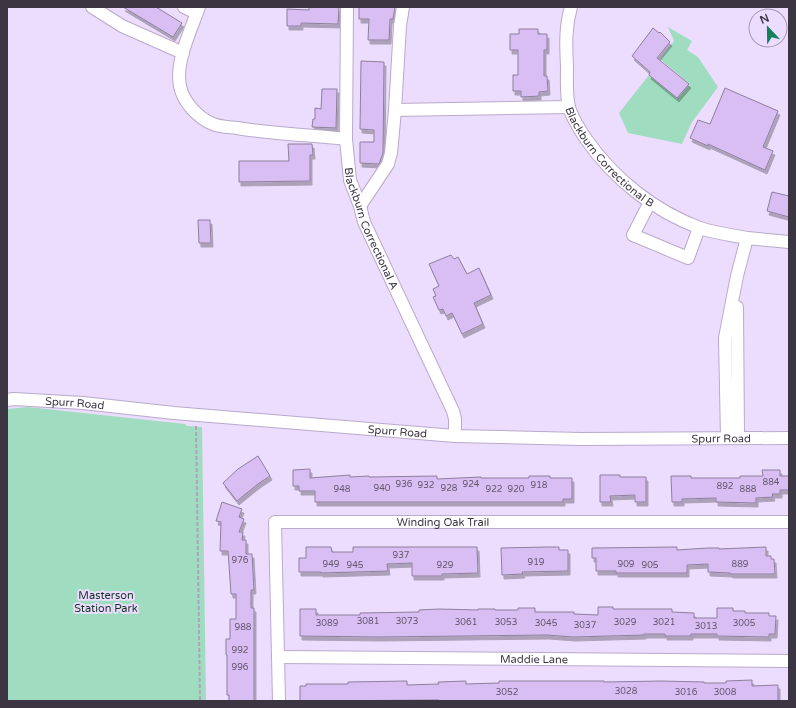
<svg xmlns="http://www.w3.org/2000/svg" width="796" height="708" font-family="'Varela Round',sans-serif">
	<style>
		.green { fill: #a0dcc0 }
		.building { fill: #d9bef3; stroke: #8e7f9d; filter: url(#shadow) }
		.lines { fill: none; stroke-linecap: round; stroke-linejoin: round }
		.minor-casing { stroke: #baaaca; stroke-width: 14 }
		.path { stroke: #afa2bc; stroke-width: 2; stroke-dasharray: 4 2; stroke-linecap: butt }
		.minor { stroke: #fff; stroke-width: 12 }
		.labels { text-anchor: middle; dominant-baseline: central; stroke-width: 4; stroke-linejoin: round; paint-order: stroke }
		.number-label { font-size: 9px; fill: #63576e }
		.street-label { font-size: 11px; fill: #3c3542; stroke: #ecdcfd }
		.park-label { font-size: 11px; fill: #133225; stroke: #ecdcfd }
	</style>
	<defs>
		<filter id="shadow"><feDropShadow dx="2" dy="4" stdDeviation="0" flood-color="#0004"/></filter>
	</defs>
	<rect width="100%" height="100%" fill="#ecdcfd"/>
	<path class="green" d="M668,27L692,41L687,50L698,57L718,87L692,122L682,144L628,133L619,113L649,75L678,98L690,84L660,59L674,41Z
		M28,407L185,424L187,426L202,427L206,701H7V409Z"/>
	<path class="building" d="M123,7H156L182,23L173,37Z
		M309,7H339L338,24L301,23V26H287V9L309,10Z
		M359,7H395L393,19H390L389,40H368L369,19H359Z
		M653,28L659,33L660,32L670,42L657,58L689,84L677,98L649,75L650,72L632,56Z
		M519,29H538V34H547V50H544V76H547L548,91L539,92V96L521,97V91H513V75H518V50H510V34H519Z
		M361,61L384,62L383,153L379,164L360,163V142H374V130L360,129Z
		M725,88L778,111L763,147L773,151L765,170L708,144V146L690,138L698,120L710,124Z
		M322,89H337L336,128L312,127L313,119H315V108L321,109Z
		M288,144H312L313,155H310V181L239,182V161H289Z
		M772,192L789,196V217L767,211Z
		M198,220H210L211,243H199Z
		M451,255L454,259L458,257L467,274L479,268L491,295L474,303L483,324L462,334L452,313L446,316L443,309L439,310L433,297L436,296L433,289L439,286L429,264Z
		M258,456L270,476L258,484L237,501L223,483L238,469Z
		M310,469V478L350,475V477L369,476V477L437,476V479L481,477V478H529V476H550V478H572V499H563V502H315V491H299V486H293V470Z
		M762,470H780V476H789V490H780V494H772L773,497L756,498V503L716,502V498L682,499V502H672L671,476H691V478H740V476H763Z
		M600,475H620V477H646V502H635V495L610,496L611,502H600Z
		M222,502L242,509L239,517L244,519L239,532H243L242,540H246V554H252L254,590H251V608H254V701H229V695H227V655H226V639H230V619H236V594H231L228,551H220L221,522L216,521Z
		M306,547H331L332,552H353V547H477L478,573L442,574V576H412V563L387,564L388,571L321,573V572H299V558H306Z
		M548,547H559V550H568V571L522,572L523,574L502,575L501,548Z
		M677,547V550L708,548H719V549L766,547V556H771V559H774L775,574H731L730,573L708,572V564L687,565V573H616V571H596V558H592V548Z
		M598,607H613V609H672V612L694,613V618H717V608H733V611H745V613H769V616H776L775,634H769V637L717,636V634H691V636H665V634H644V635L573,637L547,635L379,637L300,636V609H316V615H360V613L419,612V610L439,609L478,610V609H495V610H518V608H535V612H574V614L598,615Z
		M752,680V686L778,685V701H439V700L300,701V686H306V684H348V682L407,681V685L439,684L438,682L466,681V684L499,683V681H604V682L661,681L704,682V683H726V681Z"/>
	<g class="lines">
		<defs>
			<g id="minor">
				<path d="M92,7L122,26L183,53"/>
				<path d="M184,7L196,13"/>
				<path d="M199,7C191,30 175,62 180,86C183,102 198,118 213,124C220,127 229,127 237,128C273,134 310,135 346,139"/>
				<path id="s1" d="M347,7L346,139L350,180L360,206L364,222L453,411L455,419V436"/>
				<path id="s2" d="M571,7C565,28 566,45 567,67C567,78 566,96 569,107C572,118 580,130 586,139C614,179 654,211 700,228C714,233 732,235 747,238"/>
				<path d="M395,110L569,107"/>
				<path d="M650,202L633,235L688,258L699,228"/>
				<path d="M360,206L388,164L391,153L395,110L400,26L403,7"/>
				<path d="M737,307L738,438"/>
				<path id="s3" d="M7,400L14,399L83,403L174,413L455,436L581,439L789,438"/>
				<path d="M727,438L725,338L737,276L747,238L789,242"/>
				<path id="s4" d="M279,657L789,661"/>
				<path id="s5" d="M279,701L275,522H789"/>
			</g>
		</defs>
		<use href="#minor" class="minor-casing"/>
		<path class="path" d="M196,426L200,701"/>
		<use href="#minor" class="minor"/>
	</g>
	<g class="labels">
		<g class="number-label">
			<text x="771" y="482">884</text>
			<text x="404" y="484">936</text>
			<text x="471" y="484">924</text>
			<text x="426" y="485">932</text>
			<text x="539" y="485">918</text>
			<text x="725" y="486">892</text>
			<text x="382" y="488">940</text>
			<text x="449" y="488">928</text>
			<text x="342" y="489">948</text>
			<text x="494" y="489">922</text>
			<text x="516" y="489">920</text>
			<text x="748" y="489">888</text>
			<text x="401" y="555">937</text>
			<text x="240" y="560">976</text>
			<text x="536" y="562">919</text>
			<text x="331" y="564">949</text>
			<text x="626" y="564">909</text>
			<text x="740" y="564">889</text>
			<text x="355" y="565">945</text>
			<text x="445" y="565">929</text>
			<text x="650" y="565">905</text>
			<text x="368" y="621">3081</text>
			<text x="407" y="621">3073</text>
			<text x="466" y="622">3061</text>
			<text x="506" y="622">3053</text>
			<text x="625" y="622">3029</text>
			<text x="664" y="622">3021</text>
			<text x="327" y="623">3089</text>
			<text x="546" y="623">3045</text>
			<text x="744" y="623">3005</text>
			<text x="585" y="625">3037</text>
			<text x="706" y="626">3013</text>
			<text x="243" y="627">988</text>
			<text x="240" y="650">992</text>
			<text x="240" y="667">996</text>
			<text x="626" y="691">3028</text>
			<text x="507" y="692">3052</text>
			<text x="686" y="692">3016</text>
			<text x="725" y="692">3008</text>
		</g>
		<g class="street-label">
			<text stroke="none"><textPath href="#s2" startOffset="166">Blackburn Correctional B</textPath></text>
			<text stroke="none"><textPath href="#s1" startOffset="226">Blackburn Correctional A</textPath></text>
			<text stroke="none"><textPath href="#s3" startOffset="68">Spurr Road</textPath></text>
			<text stroke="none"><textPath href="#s3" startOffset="392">Spurr Road</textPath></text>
			<text stroke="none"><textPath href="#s3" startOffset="716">Spurr Road</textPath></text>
			<text stroke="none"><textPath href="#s5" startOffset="347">Winding Oak Trail</textPath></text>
			<text stroke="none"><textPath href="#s4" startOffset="255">Maddie Lane</textPath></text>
		</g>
		<g class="park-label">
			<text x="106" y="595">Masterson<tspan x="106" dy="13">Station Park</tspan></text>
		</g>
	</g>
	<rect width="796" height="708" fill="none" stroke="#3c3542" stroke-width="16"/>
	<g transform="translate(768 28) rotate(338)"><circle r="19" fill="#ecdcfd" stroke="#a699b2"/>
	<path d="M0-3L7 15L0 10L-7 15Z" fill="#14815d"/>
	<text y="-6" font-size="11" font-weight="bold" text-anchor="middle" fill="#3c3542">N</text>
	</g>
</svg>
